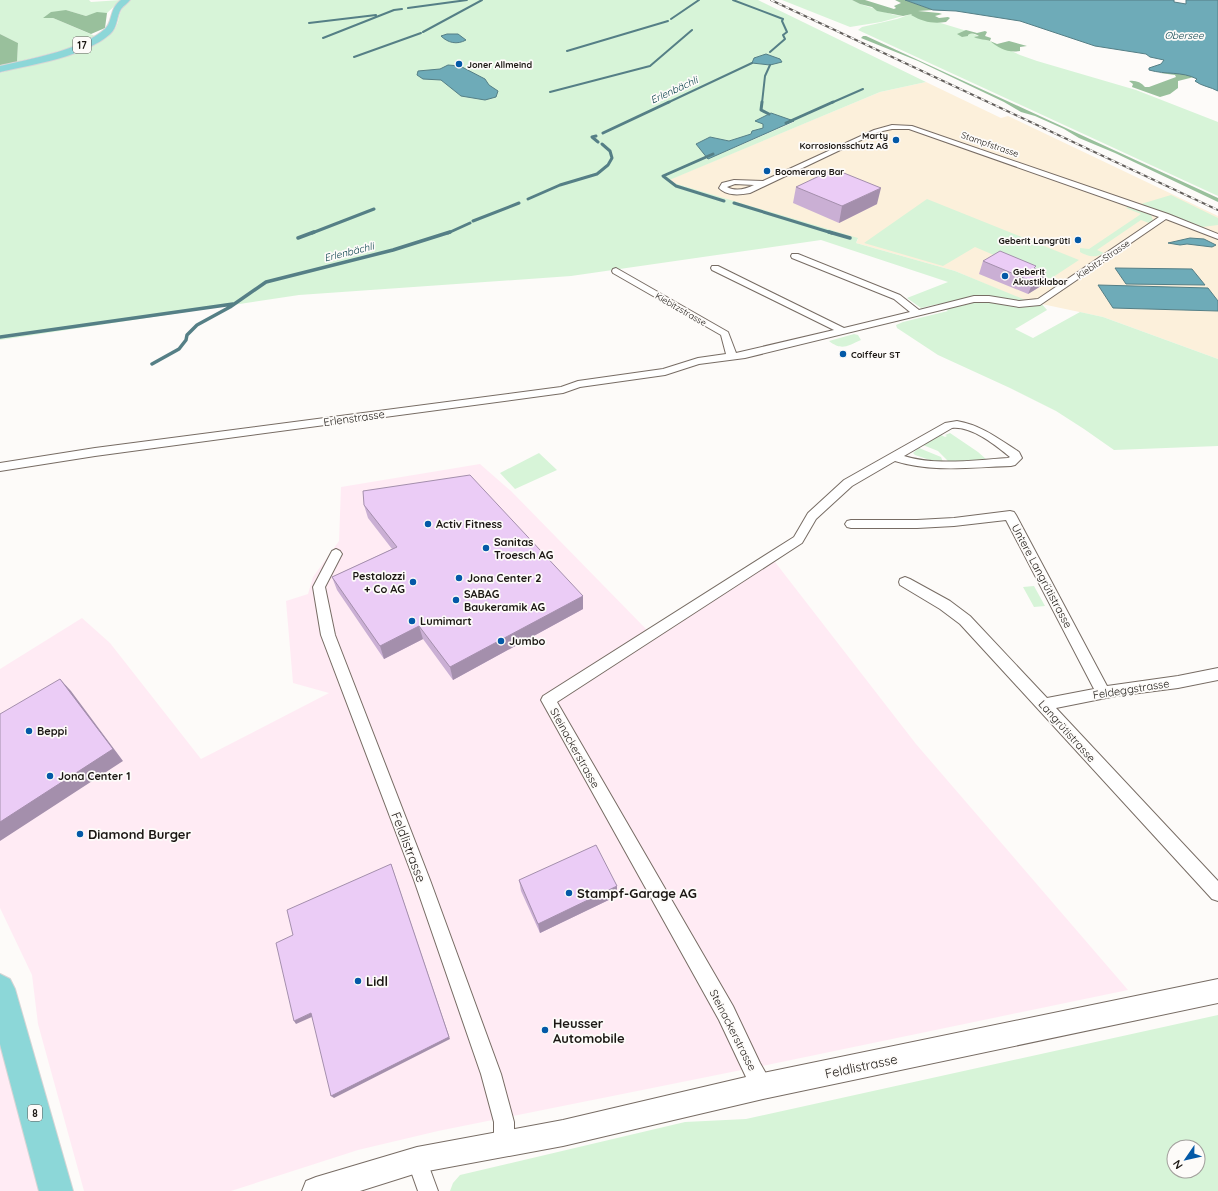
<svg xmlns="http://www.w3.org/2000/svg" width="1218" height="1191" font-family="Quicksand,sans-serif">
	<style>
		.commercial { fill: #ffebf4 }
		.industrial { fill: #fcf0db }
		.green { fill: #d7f4d8; fill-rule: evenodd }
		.forest { fill: #99c09c }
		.water { fill: #6eabb8; stroke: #557f86 }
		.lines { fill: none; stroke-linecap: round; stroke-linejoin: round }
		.stream-far2 { stroke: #557f86; stroke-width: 2 }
		.stream-far1 { stroke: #557f86; stroke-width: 3 }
		.stream { stroke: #557f86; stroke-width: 3.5 }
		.minor-casing { stroke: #776c64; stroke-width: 2 }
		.tertiary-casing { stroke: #776c64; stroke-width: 2 }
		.primary-casing { stroke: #d6d5d5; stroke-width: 2 }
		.minor { fill: #fff; fill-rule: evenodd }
		.tertiary { fill: #fff; fill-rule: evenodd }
		.primary { fill: #8cd7d8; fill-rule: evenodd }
		.rail-casing { stroke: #635f5c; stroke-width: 2 }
		.rail { stroke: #fdfbf9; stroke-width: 1.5; stroke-dasharray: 4; stroke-linecap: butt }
		.wall { fill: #caafd4 }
		.shaded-wall { fill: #a48fac }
		.building { fill: #ebccf6; stroke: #a48fac }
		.poi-dot { fill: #0359a7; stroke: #fdfbf9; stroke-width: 1.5 }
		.labels { text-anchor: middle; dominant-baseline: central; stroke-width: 3.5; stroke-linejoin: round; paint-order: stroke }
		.far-poi-label { font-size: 9px; font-weight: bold; fill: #1b1713; stroke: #fdfbf9; text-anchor: start }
		.far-street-label { font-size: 9px; fill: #1b1713; stroke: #fdfbf9 }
		.far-water-label { font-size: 10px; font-style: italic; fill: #003b45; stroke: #fdfbf9 }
		.shield { fill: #fdfbf9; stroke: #5f5b58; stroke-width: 1 }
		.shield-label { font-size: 10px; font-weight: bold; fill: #1b1713 }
		.street-label { font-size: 11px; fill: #1b1713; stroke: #fdfbf9 }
		.poi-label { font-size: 11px; font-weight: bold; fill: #1b1713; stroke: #fdfbf9; text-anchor: start }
		.near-poi-label { font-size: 13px; font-weight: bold; fill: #1b1713; stroke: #fdfbf9; text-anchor: start }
		.near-street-label { font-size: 13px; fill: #1b1713; stroke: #fdfbf9 }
	</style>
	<rect width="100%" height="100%" fill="#fdfbf9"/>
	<path class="commercial" d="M480,464L511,491L647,630L745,568L775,562L916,744L1128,990L767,1065L438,1131L358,1150L231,1191H84L38,1024L32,975L0,908V669L82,618L110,643L201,759L329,693L293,683L286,601L308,594L313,577L339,541L341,487Z
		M0,989L56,1191H0Z"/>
	<path class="industrial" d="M926,82L1001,118L1008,116L1218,216V359L1103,317L1023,300L955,271L856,243L858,239L666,181L880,92Z"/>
	<path class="green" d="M0,0H89L91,2L121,0L107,13H97L86,16L66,10L53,18L95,36L67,49L17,62L18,43L0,34Z
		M131,0H758L926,82L880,92L667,181L858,238L856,243L955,271L1023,299L1040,302L1047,310L1015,329L1033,338L1080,312L1103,317L1218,359V446L1114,450L1084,429L1056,411L1010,388L938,355L897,328L896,325L903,322L948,311L938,304L921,308L907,298L948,282L821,240L571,276L299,295L0,340V73C27,65 53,56 80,46C90,42 103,40 111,33C124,21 113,13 131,0ZM771,113L794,122L708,159L696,144L710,137L729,141L751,134L753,131L763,128V124L756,121Z
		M782,0H852L860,4L894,15L903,16L881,22L850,27Z
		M911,14L967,31L1020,55L1037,61L1136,90L1218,122V196L858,30L862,27L897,19Z
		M1171,195L1218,218V225L1202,227L1141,204Z
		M927,199L1079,260L1050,279L975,247L943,266L864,243Z
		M1128,207L1151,215L1153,220L1149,223L1141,220L1097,250L1104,253C1096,258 1089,257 1080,252V248L1089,249L1141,214L1126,208Z
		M854,334L858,335L861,340C847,346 842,351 829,341Z
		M950,433L978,452L987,460L949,462L938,451L923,445L941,435L945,437L947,436L945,435Z
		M919,448L941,457L943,462L933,461L915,455L913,453Z
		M539,453L557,470L515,489L500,473Z
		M1034,586L1045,606L1034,607L1023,587Z
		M1218,1015V1191H450L453,1183L460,1175L685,1122L746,1119ZM1174,1147H1198V1171H1174Z"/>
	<path class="forest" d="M852,0H865L894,9L896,8L894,6L901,3L895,0H905L933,10L918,11L939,13L942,14L935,16L939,18L948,17L950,18L946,22C933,24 923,22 911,15L912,14L903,16L877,11L872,7L860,4Z
		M66,10L86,16L97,12L107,13L105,28L91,34L53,18H43L51,12Z
		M966,30L977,33L985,31L987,32L985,36L991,38L990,41L997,44L1009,41L1027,46L1020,47V51C1007,53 999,48 990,41C986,39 979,40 974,37L979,36C975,34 972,32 968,35V36L962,37L957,34Z
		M0,34L18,43L17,62L0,67Z
		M863,36H866L1218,198V202L1115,153L1079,138L1064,129L1035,116L1021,112L1004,102L918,61L861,38Z
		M1160,73H1185L1194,77L1178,81V88L1170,94L1160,97L1132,87L1133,84L1129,81C1135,80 1141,82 1145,87H1149L1176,77L1175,75Z"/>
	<path class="water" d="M905,0H1174V2L1186,4V0H1218V91C1211,87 1201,86 1195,81L1197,79C1182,71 1166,75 1149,70V68L1161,64L1164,60L1150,57L1146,54L1095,46L1020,21L956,11L933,10Z
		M447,34H458L466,40C457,45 448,43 441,36Z
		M766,54L780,59L782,62L770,65L752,63L754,58Z
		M448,65L460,66L485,79L489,85L498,91L496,97L485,100L461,96L441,80L423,79L417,75L418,71L440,69Z
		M771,113L794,121L708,159L696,144L710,137L729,141L751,134L752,131L763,128V124L755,121Z
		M1190,238L1204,239L1216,245L1212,247L1187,244L1180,245L1168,243Z
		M1115,268L1192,269L1205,285L1126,284Z
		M1098,285L1208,288L1218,301V311L1113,308Z"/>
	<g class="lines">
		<path class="stream-far2" d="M733,0L783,19L782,21L787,32L783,35L785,39L770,52
			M408,8L467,0
			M671,19L699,0
			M309,23L376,15
			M423,32L482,0
			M323,38L394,10L402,9
			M567,51L668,21
			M354,57L421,33
			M550,92L650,66L692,30
			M667,103L752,63
			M762,103L765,76L770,65
			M831,103L863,89"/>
		<path class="stream-far1" d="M762,102L761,110L769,114
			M786,123L833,102
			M603,133L669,102
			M596,136L592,137L598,142
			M713,154L663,176L676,186L724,201
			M528,199L560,185L597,174L608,165L612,158L610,151L602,144
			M734,203L832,233
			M473,221L519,203
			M312,233L374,209
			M448,233L470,223"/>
		<path class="stream" d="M829,232L850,238
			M298,238L314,232
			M0,337L233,304
			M152,364L179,349L186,340L187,335L197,325L230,307L266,282L393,250L450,232"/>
		<defs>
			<path id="minor" d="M892,125L912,126L1168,214L1218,234V239L1166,219L1040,305L1019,307L989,302H974L745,358L699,364L665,375L580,387L563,393L95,456L0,471V463L95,448L561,387L578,381L663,369L698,358L726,354L721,335L613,273L612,271L613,269L616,268L728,332L736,353L834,330L712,270L711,268L712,266H718L844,328L910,312L894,299L792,258L791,256L792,254H798L900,295L919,310L974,296H989L1019,301L1038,299L1159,217L909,129H892L878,132L750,193C739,195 727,196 719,188L722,183L734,180L763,181L874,130ZM735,184L754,185C746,189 736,192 727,187Z
				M957,421C981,425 999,439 1019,452L1022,458L1015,465L1011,466C973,467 933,473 895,461L852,486L816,519L802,543L557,702L733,1006L760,1063L773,1086L770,1093L763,1096L756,1093L746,1077L719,1020L541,700L543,696L794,537L808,513L844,480L945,423ZM952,428C972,426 995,445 1010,457L1008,458C975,460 936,466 904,456Z
				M1010,511L1014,512L1016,515L1107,686L1178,676L1218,668V680L1178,688L1116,696L1056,708L1218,881V901L1212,899L960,624L940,609L900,585L899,582L900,579L905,577L910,579L950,601L970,616L1047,698L1094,689L1006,520L954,526L917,528H851L847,527L845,524L847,521L851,520H917L954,518Z
				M336,549L340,551L342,554L325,587L335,635L430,880L501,1074L514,1122V1143L511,1150L504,1153L497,1150L494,1143V1122L481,1074L414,880L321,635L313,587L332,551Z
				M417,1150L424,1153L438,1191H418L407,1160L410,1153Z"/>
			<path id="tertiary" d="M1218,979V1003L763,1099L563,1146L417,1173L360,1191H302L306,1181L316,1177L417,1147L563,1120L763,1073Z"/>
			<path id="primary" d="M121,0H130C128,3 124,5 121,9C116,17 118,27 110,34C84,57 34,64 0,72V66C30,59 82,50 105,29C113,22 109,9 121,0Z
				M0,974L10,979L15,989L73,1191H39L0,1044Z"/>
		</defs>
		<use href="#minor" class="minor-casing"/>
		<use href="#tertiary" class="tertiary-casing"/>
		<use href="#primary" class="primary-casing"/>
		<use href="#minor" class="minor"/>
		<use href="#tertiary" class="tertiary"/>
		<use href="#primary" class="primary"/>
		<defs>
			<path id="rail" d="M771,0L1218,210"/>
		</defs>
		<use href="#rail" class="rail-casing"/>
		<use href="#rail" class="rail"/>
	</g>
	<path class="wall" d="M796,187L877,204L839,223L793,203Z
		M983,261L1036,269L1041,286L1028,294L979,274Z
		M364,505L583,596V609L453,680L423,639L384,659L337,590L332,577L392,549L368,518Z
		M519,880L617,886V896L540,933L521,891Z"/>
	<path class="shaded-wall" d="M881,188L877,204L839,223L842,206Z
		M1046,273L1041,286L1028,294L1033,282Z
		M583,596V609L453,680L450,667Z
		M419,626L423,639L384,659L380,646Z
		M60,679L71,691L123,761L0,841V822Z
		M391,864L450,1039L334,1098L331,1096Z
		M617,886V896L540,933L538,924Z
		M311,1013L314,1016L296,1024L294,1021Z"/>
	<path class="building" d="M834,169L881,188L842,206L796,187Z
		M1000,251L1036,266L1034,268L1046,273L1033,282L983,261Z
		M470,475L583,596L450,667L419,626L380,646L332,577L397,547L364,505L363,491Z
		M60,679L113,749L0,822V714Z
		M596,845L617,886L538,924L519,880Z
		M391,864L449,1037L331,1096L311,1013L294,1021L276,943L293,935L287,910Z"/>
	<g class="poi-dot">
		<circle cx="459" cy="64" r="4"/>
		<circle cx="896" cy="140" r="4"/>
		<circle cx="767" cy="171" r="4"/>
		<circle cx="1078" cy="240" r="4"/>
		<circle cx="1005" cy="276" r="4"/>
		<circle cx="843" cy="354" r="4"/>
		<circle cx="428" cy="524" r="4"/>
		<circle cx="486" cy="548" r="4"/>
		<circle cx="459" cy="578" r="4"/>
		<circle cx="413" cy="582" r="4"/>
		<circle cx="456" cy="600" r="4"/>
		<circle cx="412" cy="621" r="4"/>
		<circle cx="501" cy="641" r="4"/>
		<circle cx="29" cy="731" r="4"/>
		<circle cx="50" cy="776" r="4"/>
		<circle cx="80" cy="834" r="4"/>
		<circle cx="569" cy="893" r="4"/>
		<circle cx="358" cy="981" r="4"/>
		<circle cx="545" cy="1030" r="4"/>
	</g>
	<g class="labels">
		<g class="far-poi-label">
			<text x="467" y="64">Joner Allmeind</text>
			<text x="888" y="135" text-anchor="end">Marty<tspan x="888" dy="10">Korrosionsschutz AG</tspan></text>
			<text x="775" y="171">Boomerang Bar</text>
			<text x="1070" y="240" text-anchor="end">Geberit Langrüti</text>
			<text x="1013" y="271">Geberit<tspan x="1013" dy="10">Akustiklabor</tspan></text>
			<text x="851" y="354">Coiffeur ST</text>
		</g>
		<g class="far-street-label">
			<text transform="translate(990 144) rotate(19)">Stampfstrasse</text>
			<text transform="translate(1103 259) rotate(-34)">Kiebitz-Strasse</text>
			<text transform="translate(681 309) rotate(30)">Kiebitzstrasse</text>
		</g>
		<g class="far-water-label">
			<text x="1184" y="35">Obersee</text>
			<text transform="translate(674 90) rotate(-25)">Erlenbächli</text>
			<text transform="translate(349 252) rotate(-14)">Erlenbächli</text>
		</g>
		<g class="shield">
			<rect x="73" y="37" width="18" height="16" rx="3"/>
			<rect x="28" y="1105" width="14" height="16" rx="3"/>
		</g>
		<g class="shield-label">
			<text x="82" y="45">17</text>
			<text x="35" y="1113">8</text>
		</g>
		<g class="street-label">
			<text transform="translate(354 418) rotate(-8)">Erlenstrasse</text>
			<text transform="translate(1042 576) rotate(62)">Untere Langrütistrasse</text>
			<text transform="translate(1131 689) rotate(-9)">Feldeggstrasse</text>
			<text transform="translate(1067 731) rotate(48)">Langrütistrasse</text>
			<text transform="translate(575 748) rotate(61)">Steinackerstrasse</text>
			<text transform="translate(733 1030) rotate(63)">Steinackerstrasse</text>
		</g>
		<g class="poi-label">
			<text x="436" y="524">Activ Fitness</text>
			<text x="494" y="542">Sanitas<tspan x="494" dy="13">Troesch AG</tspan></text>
			<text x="405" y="576" text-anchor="end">Pestalozzi<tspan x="405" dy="13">+ Co AG</tspan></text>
			<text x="467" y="578">Jona Center 2</text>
			<text x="464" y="594">SABAG<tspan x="464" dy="13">Baukeramik AG</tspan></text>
			<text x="420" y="621">Lumimart</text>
			<text x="509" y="641">Jumbo</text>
			<text x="37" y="731">Beppi</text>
			<text x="58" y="776">Jona Center 1</text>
		</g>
		<g class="near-poi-label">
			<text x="88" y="834">Diamond Burger</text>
			<text x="577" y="893">Stampf-Garage AG</text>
			<text x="366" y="981">Lidl</text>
			<text x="553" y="1023">Heusser<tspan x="553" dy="15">Automobile</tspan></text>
		</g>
		<g class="near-street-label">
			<text transform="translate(409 847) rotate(69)">Feldlistrasse</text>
			<text transform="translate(861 1066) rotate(-12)">Feldlistrasse</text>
		</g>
	</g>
	<g transform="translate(1186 1159) rotate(236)"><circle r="19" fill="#fdfbf9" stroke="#a3a09d"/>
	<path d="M0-3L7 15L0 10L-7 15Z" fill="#0359a7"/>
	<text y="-6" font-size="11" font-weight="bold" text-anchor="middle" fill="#1b1713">N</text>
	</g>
</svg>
